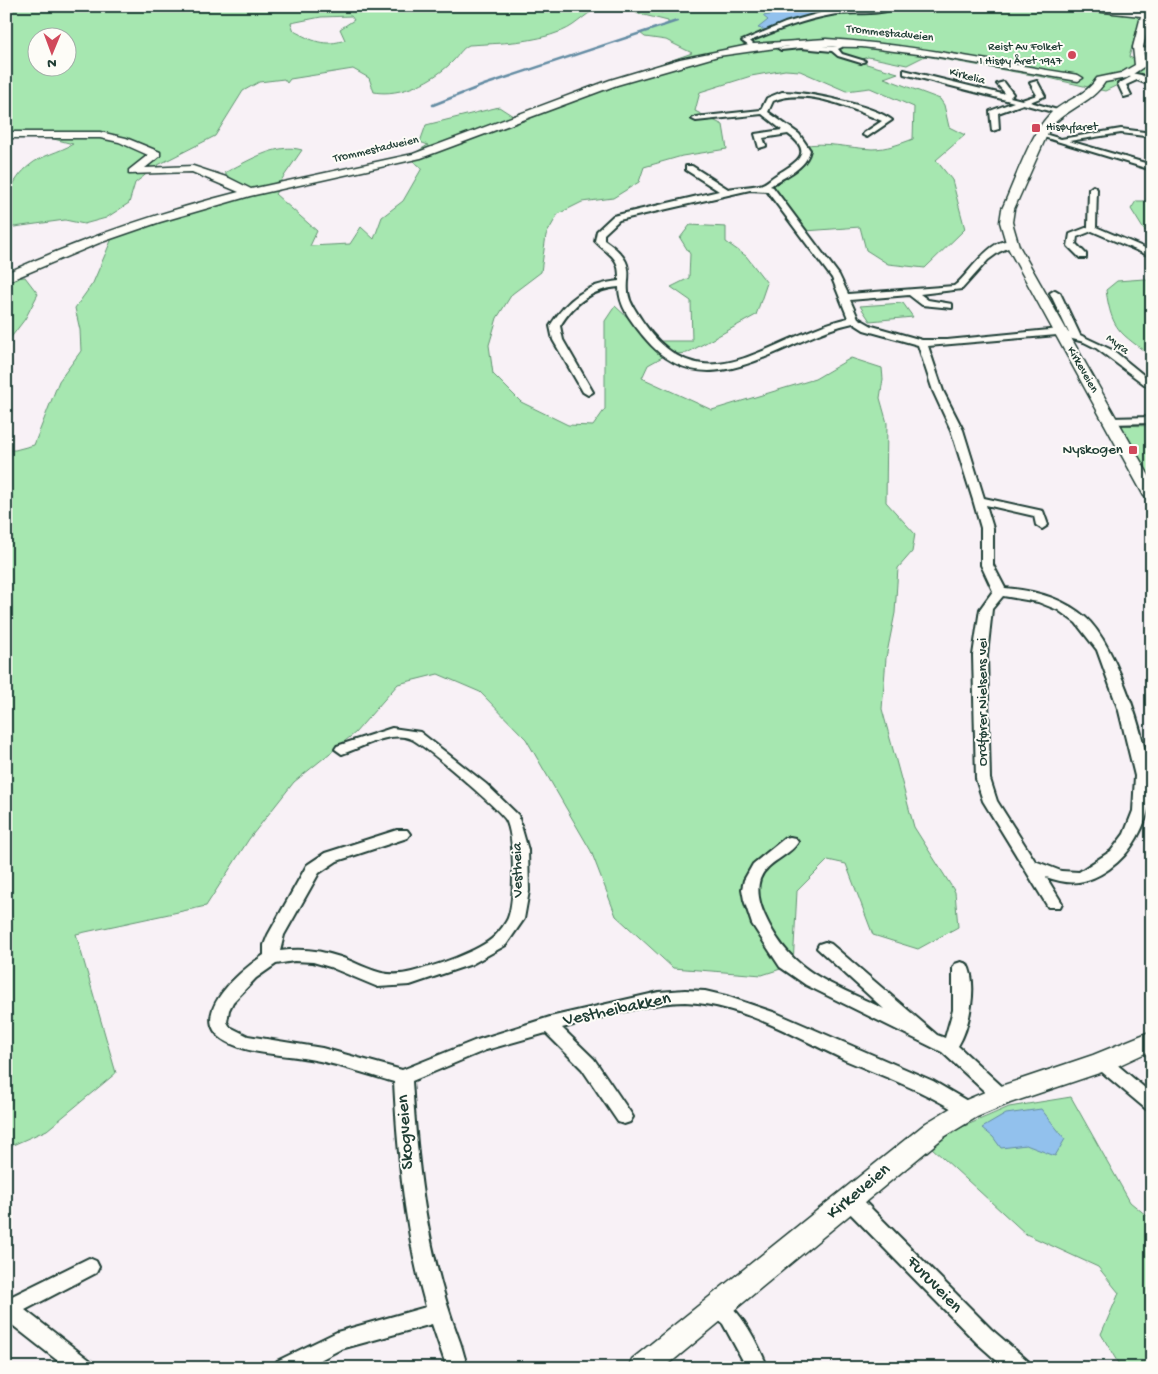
<svg xmlns="http://www.w3.org/2000/svg" width="1158" height="1374" font-family="'Gochi Hand',sans-serif">
	<style>
		.green { fill: #a6e7b0; stroke: #629272; fill-rule: evenodd }
		.water { fill: #92c1ed; stroke: #648ca3 }
		.lines { fill: none; stroke-linecap: round; stroke-linejoin: round }
		.stream { stroke: #648ca3; stroke-width: 2.5 }
		.street-casing { stroke: #1f3d34; stroke-width: 4 }
		.secondary-casing { stroke: #1f3d34; stroke-width: 3 }
		.street { fill: #fdfcf7; fill-rule: evenodd }
		.secondary { fill: #fdfcf7; fill-rule: evenodd }
		.poi-dot { fill: #d1495b; stroke: #fdfcf7; stroke-width: 2 }
		.labels { text-anchor: middle; dominant-baseline: central; stroke-width: 4; stroke-linejoin: round; paint-order: stroke }
		.far-street-label { font-size: 12px; fill: #1f3d34; stroke: #fdfcf7 }
		.far-poi-label { font-size: 12px; fill: #1f3d34; stroke: #fdfcf7; text-anchor: end }
		.poi-label { font-size: 15px; fill: #1f3d34; stroke: #fdfcf7; text-anchor: end }
		.street-label { font-size: 15px; fill: #1f3d34; stroke: #fdfcf7 }
		.near-street-label { font-size: 18px; fill: #1f3d34; stroke: #fdfcf7 }
	</style>
	<rect width="100%" height="100%" fill="#f8f1f6"/>
	<filter id="ink" filterUnits="userSpaceOnUse"><feTurbulence type="fractalNoise" baseFrequency=".02" numOctaves="2"/><feDisplacementMap in="SourceGraphic" scale="10" xChannelSelector="R" yChannelSelector="G"/><feConvolveMatrix kernelMatrix="1 2 1 2 8 2 1 2 1" color-interpolation-filters="sRGB"/></filter>
	<g filter="url(#ink)">
		<path class="green" d="M6,6H605C587,10 578,25 562,31C532,43 501,43 469,45C461,49 459,55 453,61C434,81 400,97 374,92L369,78L353,69L290,79L287,83L284,79L259,82L243,91L215,136L158,165L135,183L129,203L106,218L84,224L65,220L7,228C0,207 12,178 30,165C40,156 60,152 73,144L50,138H6ZM351,16L354,20L340,29L345,40C325,47 312,41 294,31L291,23L321,17ZM38,38H68V68H38Z
			M666,6H1064L1130,13L1140,19L1129,57L1152,66V75L1126,81L1105,91L1049,78L925,56L907,65L868,57L856,61L898,73L884,78L940,99L944,105L949,127L965,135L936,160L952,180L965,229L925,268L888,264L866,250L860,227L805,231L788,214L764,182L775,178L805,155L802,146C825,141 848,148 872,149C886,149 900,144 913,139L914,107L870,88L846,91L800,71L785,70L751,76L700,92L695,111L723,125L727,149L682,156L644,167L639,182L613,198L582,202L558,214L546,235L541,272L512,294L497,318L489,345L493,374L521,402L568,425L593,426L605,409V321L615,306L640,329L660,341H692L691,301L671,287L689,278L690,254L680,238L690,225L726,227V242L746,256L767,283L756,315L687,353L666,355L648,365L642,378L712,410L815,379L851,358L882,368L883,379L880,398L887,423L886,502L915,534L912,552L898,568L895,613L886,658L882,709L914,827L955,892L958,927L918,949L873,935L846,864L828,860L797,891L793,965L762,975L673,968L616,916L591,851L526,739L480,692L438,674L398,684L355,733L294,782L249,839L206,906L76,934L116,1073L47,1130L6,1148V450H15L34,445L59,381L81,351L80,330L75,308L93,283L113,236L239,194L244,188L224,173C247,162 276,142 302,150L280,182L288,184L280,186L275,194L317,231L310,246L350,244L361,227L374,239L382,217L403,201L422,168L408,157L428,145L420,142L426,125L499,107L513,116L692,53L666,40L645,37L640,33L668,24V21L636,13L633,9L646,7L662,13Z
			M1136,201H1152V233L1144,230L1131,209Z
			M25,277L38,294L25,319L6,344V279Z
			M1144,279L1152,283V357C1120,332 1112,332 1106,290L1117,281Z
			M903,303L913,317L870,321L860,306Z
			M1115,425L1152,426V496Z
			M1071,1097L1130,1202L1152,1220V1368H1121L1101,1334L1119,1293L1098,1267L1026,1234L931,1147L960,1128L1009,1107Z"/>
		<path class="water" d="M766,6L774,7L778,10L817,9L824,12L767,30L758,28L768,20L763,16L775,14V12L763,7Z
			M1041,1109L1065,1139L1055,1156L1026,1145L1001,1148L993,1137L982,1128L1006,1114Z"/>
		<g class="lines">
			<path class="stream" d="M433,105L484,85L677,21"/>
			<defs>
				<path id="street" d="M806,6H817L832,11L899,6C880,17 852,11 831,15C803,20 776,31 750,41L755,46L752,48L742,41L785,23L824,12Z
					M801,44L833,47L842,45V47L838,49L842,54L865,61L861,63L838,56L832,51L801,48L781,50L778,48Z
					M1139,48L1152,49V53L1137,51Z
					M904,70L1002,94L1005,93L997,84L1004,82L1013,94L1010,97L1022,100L1037,95L1030,83L1037,81L1045,96L1030,102L1064,112L1060,114L1023,104L998,113L999,129L992,131L990,111L1014,102L904,74Z
					M1126,72L1141,75L1152,81V86L1137,80L1126,85L1131,95L1124,97L1118,84L1131,77L1126,76Z
					M782,92C808,92 872,105 892,120L867,137L863,135L864,133L882,121C850,108 806,87 773,101L768,112L799,134L810,150C806,169 785,176 770,186L773,187L839,275L848,294L954,286C967,278 995,228 1017,244L999,252L988,260L962,289L920,294L928,300L952,304V308L922,305L909,295L850,300L858,318L872,326L922,340H947L1060,329L1069,333L1050,293L1055,290L1060,293L1080,335L1114,351L1152,382V390L1096,348L1084,342L1057,335L928,346L943,391L963,430L984,498L1043,511L1048,525L1042,529L1036,525L1034,516L986,505L993,528V565L1005,588C1033,590 1063,598 1085,617C1117,644 1155,758 1150,799C1147,825 1132,853 1109,869C1087,884 1071,886 1046,877L1062,903L1060,907H1048L983,801L976,779L973,655L980,609L993,591L981,565V528L973,500L951,430L933,391L918,345L864,330L853,323C781,338 707,414 644,337C632,322 619,307 619,287C592,289 574,303 560,326L563,340L593,392L588,395L583,392L553,340L550,326C567,299 587,284 619,281C620,255 610,257 595,241L597,231L613,216L719,191L686,170V166H692L728,189C739,187 749,187 759,185C764,185 771,178 776,175C796,163 815,153 788,134L763,138L766,146L759,148L755,134L782,130L762,114L696,121L692,119L696,117L761,110L767,98ZM750,190L767,191L832,278L848,318C763,338 698,417 634,308C616,279 647,269 604,240V234L619,220ZM1003,596L1038,602L1058,610L1076,623L1097,650L1119,711L1135,776L1133,811L1124,834L1111,851L1079,872L1061,871L1035,861L997,801L990,779L987,655L992,609Z
					M1121,129L1152,133V137L1121,133L1069,141L1152,165V170L1037,135L1041,133L1061,139Z
					M1093,186L1097,189L1096,227L1152,251V257L1092,231L1077,237L1076,244L1086,254V258H1080L1068,246L1070,234L1088,227L1089,189Z
					M1152,417V423L1110,424L1105,421L1110,418Z
					M392,728L420,732L486,784L518,815L528,850L529,891L524,919L506,945L472,964L410,985L378,987L330,967L313,962L294,961L276,964L256,978L233,1002L229,1010L227,1022L230,1027L248,1036L322,1048L402,1070L474,1041L550,1017L659,992L685,990L705,991L726,996L776,1013L933,1081L974,1105L977,1110L974,1115L968,1117L962,1115C925,1091 885,1077 845,1060C795,1037 742,1004 685,1002C649,1002 598,1019 562,1028L594,1059L630,1112L633,1117L630,1122L624,1124L618,1122L582,1069L546,1033L486,1050L412,1081C418,1174 427,1254 460,1342C463,1351 465,1360 468,1368H447L432,1324L341,1349L305,1368H274L277,1361L337,1332L426,1307C405,1233 398,1158 394,1082C366,1074 338,1064 309,1059C284,1054 257,1055 234,1045C179,1023 237,973 264,955V945L268,935L307,865L325,853L397,830H407L410,834L407,838L337,861L319,873L284,935L280,951C301,948 320,950 340,957C366,966 382,980 412,972C434,966 479,952 495,936C499,932 506,923 508,918C515,900 515,837 506,820C499,809 424,744 411,739C390,730 362,748 342,754L335,749L337,746Z
					M790,837L795,838L798,842C789,857 767,861 760,879C756,891 760,905 765,916C791,974 832,983 884,1009L817,948L819,944L825,942L831,944L937,1035L945,1038L953,1010V968L955,964L961,962L967,964C978,983 970,1027 958,1046L1007,1091L1010,1096L1007,1101L1001,1103L995,1101L942,1052L806,985L780,967L752,924L744,900L742,889L744,880L753,864L785,838Z
					M1102,1055L1108,1057L1152,1094V1111L1146,1109L1096,1067L1093,1062L1096,1057Z
					M850,1192L857,1194L991,1329L1028,1361L1031,1368H1005L977,1343L843,1206L840,1200L843,1194Z
					M89,1258L96,1261L99,1267L96,1273L25,1310L91,1361L94,1368H67L6,1320V1299Z
					M718,1298C740,1306 759,1346 768,1368H747L723,1324L711,1313L708,1307L711,1301Z"/>
				<path id="secondary" d="M1072,6H1101L1152,12L1143,47L1145,66L1127,78L1105,82C1092,103 1065,109 1050,128L1014,209L1012,222L1019,246L1152,481V501L1144,496L1007,246L1000,222L1002,209C1014,183 1030,135 1049,115C1064,100 1085,97 1097,78L1121,73L1135,65L1133,47L1141,16L1076,9Z
					M826,39C911,44 994,62 1078,75L1083,78L1078,81L934,56L862,47L790,46L718,56L617,85L421,158L250,196L160,222L99,243L6,282V273C82,239 159,212 239,192L192,172L129,174V170L148,155L119,142L100,138H6V132H100L126,138L160,152V156L145,168L193,166L229,178L251,189L413,154L610,80L680,59L754,44Z
					M1152,1031V1050L1111,1069L1010,1103L977,1117L944,1137L664,1368H628L632,1359L926,1123L959,1103L992,1089L1093,1055Z"/>
			</defs>
			<use href="#street" class="street-casing"/>
			<use href="#secondary" class="secondary-casing"/>
			<use href="#street" class="street"/>
			<use href="#secondary" class="secondary"/>
		</g>
	</g>
	<g class="poi-dot">
		<circle cx="1072" cy="55" r="5"/>
		<rect x="1031" y="123" width="10" height="10" rx="2.5"/>
		<rect x="1128" y="445" width="10" height="10" rx="2.5"/>
	</g>
	<g class="labels">
		<g class="far-street-label">
			<text transform="translate(890 34) rotate(6)">Trommestadveien</text>
			<text transform="translate(967 77) rotate(15)">Kirkelia</text>
			<text transform="translate(376 150) rotate(-13)">Trommestadveien</text>
			<text transform="translate(1117 345) rotate(37)">Myra</text>
			<text transform="translate(1082 370) rotate(60)">Kirkeveien</text>
		</g>
		<g class="far-poi-label">
			<text x="1062" y="48">Reist Av Folket<tspan x="1062" dy="14">I Hisøy Året 1947</tspan></text>
			<text x="1046" y="128" text-anchor="start">Hisøyfaret</text>
		</g>
		<g class="poi-label">
			<text x="1123" y="450">Nyskogen</text>
		</g>
		<g class="street-label">
			<text transform="translate(983 702) rotate(-90)">Ordfører Nielsens vei</text>
			<text transform="translate(518 870) rotate(-91)">Vestheia</text>
		</g>
		<g class="near-street-label">
			<text transform="translate(617 1010) rotate(-12)">Vestheibakken</text>
			<text transform="translate(406 1132) rotate(-94)">Skogveien</text>
			<text transform="translate(859 1192) rotate(-40)">Kirkeveien</text>
			<text transform="translate(934 1285) rotate(46)">Furuveien</text>
		</g>
	</g>
	<rect width="1158" height="1374" fill="none" stroke="#fdfcf7" stroke-width="25"/>
	<rect x="12" y="12" width="1133" height="1349" fill="none" stroke="#1f3d34" stroke-width="2" filter="url(#ink)"/>
	<g transform="translate(52 52) rotate(181)"><circle r="24" fill="#fdfcf7" stroke="#a4b0a9"/>
	<path d="M0-4L9 19L0 12L-9 19Z" fill="#d1495b"/>
	<text y="-8" font-size="14" font-weight="bold" text-anchor="middle" fill="#1f3d34">N</text>
	</g>
</svg>
